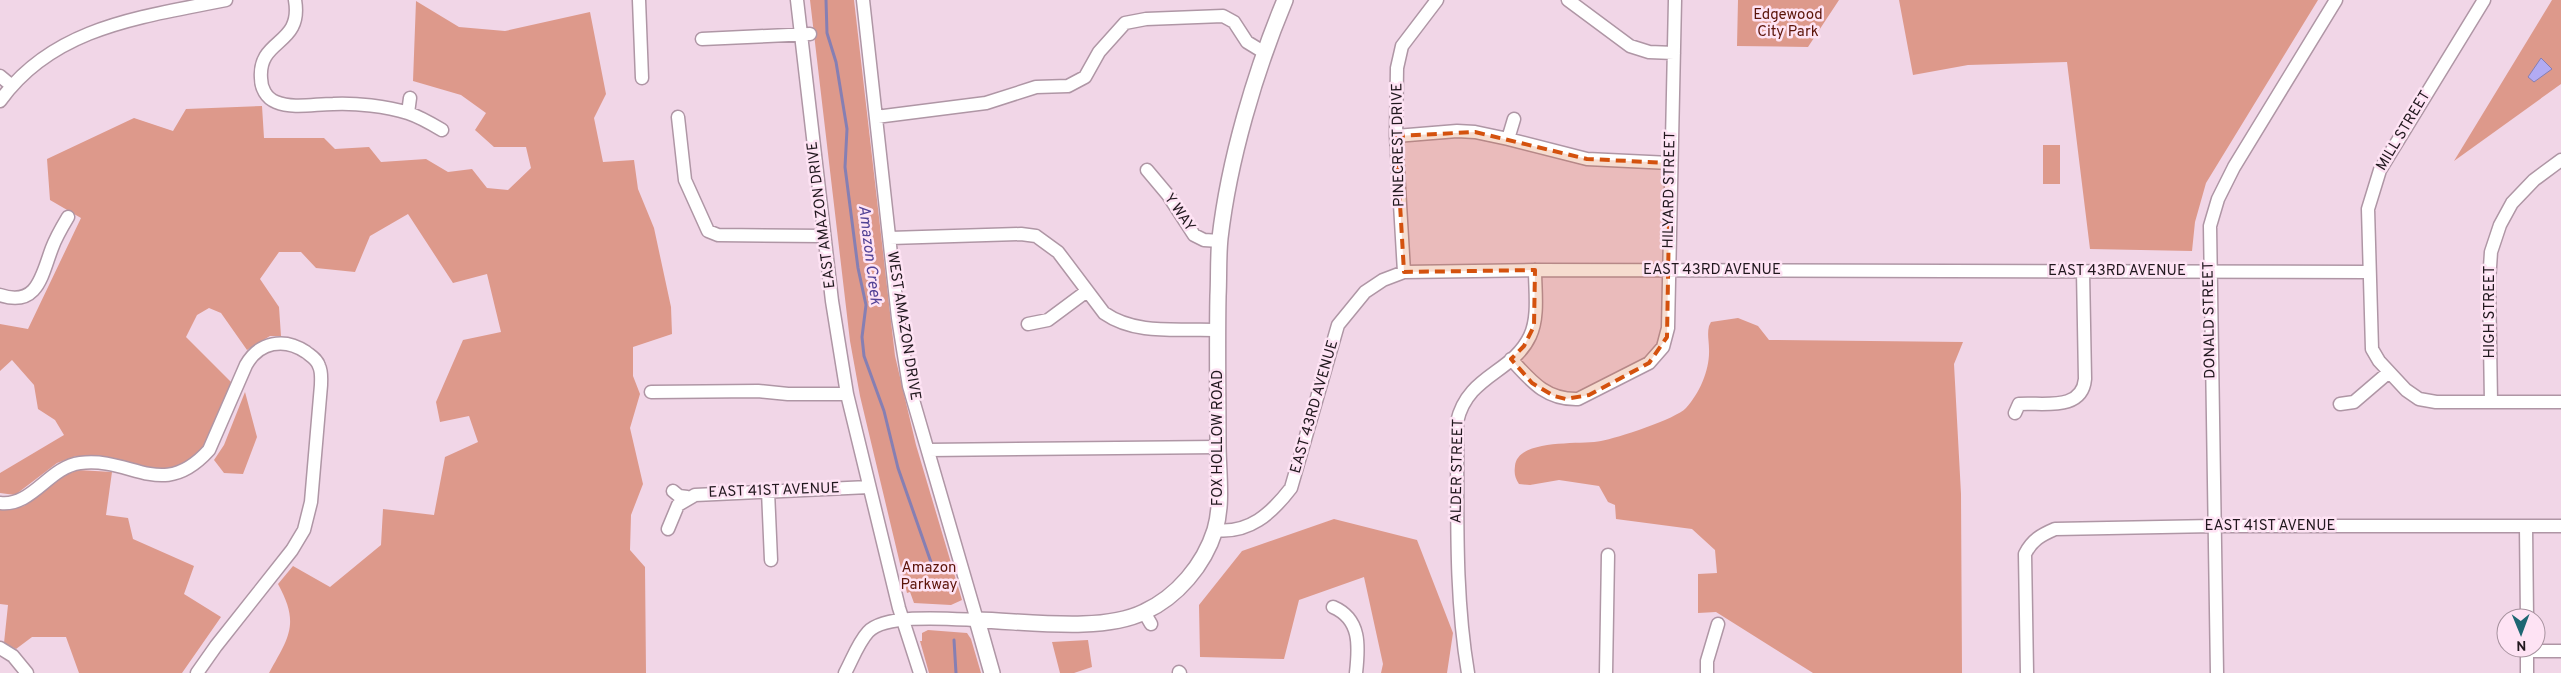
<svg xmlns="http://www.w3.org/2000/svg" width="2561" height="673" font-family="Overpass,sans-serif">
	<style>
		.green { fill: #dd998b }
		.water { fill: #b2abf3; stroke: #867fb3 }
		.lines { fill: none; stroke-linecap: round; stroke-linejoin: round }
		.stream { stroke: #867fb3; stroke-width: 3 }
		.minor-casing { stroke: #af96a5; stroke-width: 15 }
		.major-casing { stroke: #af96a5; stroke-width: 18 }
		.minor { stroke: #fff; stroke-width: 12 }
		.major { stroke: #fff; stroke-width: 15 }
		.marked { fill: #d4520e; fill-opacity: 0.2; stroke: #d4520e; stroke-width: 4; stroke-dasharray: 10 6; stroke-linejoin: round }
		.labels { text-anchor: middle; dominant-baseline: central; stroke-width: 5; stroke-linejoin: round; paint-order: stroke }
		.park-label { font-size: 15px; fill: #5c1409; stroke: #fee3f4 }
		.street-label { font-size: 15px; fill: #21181e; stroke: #fee3f4 }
		.water-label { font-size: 16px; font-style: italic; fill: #524296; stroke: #fee3f4 }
	</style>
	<rect width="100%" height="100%" fill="#f1d6e7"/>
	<path class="green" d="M810,0H854L895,356L916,445L962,600L951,605L914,603L910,592L907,593L860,396L850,341Z
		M1738,0H1839L1808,47L1737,46Z
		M1899,0H2318L2206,183L2195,222L2192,251L2090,249L2067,62L1968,65L1913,75Z
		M2552,0H2561V84L2454,161Z
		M416,1L459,27L505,31L590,12L606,94L594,118L603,162L634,160L638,189L654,228L671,307L672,334L633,347V376L640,394L630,428L643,484L631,515L630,550L645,567L646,673H269C289,637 300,624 278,584L293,566L330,587L381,545L383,509L434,515L445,457L478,442L469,416L440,422L436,402L463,340L501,332L487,274L453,283L408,214L370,236L355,272L316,268L301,252H279L260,279L279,307L281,336H270L247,350L221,313L209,308L197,315L186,337L231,382L210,441L198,454L183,464L169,469L155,471L116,460L76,456L57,463L15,495L0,493V473L64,435L55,420L38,409L34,385L12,360L0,371V324L28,329L81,218L50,200L47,159L134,118L173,131L186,109L262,106L264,138H324L335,149L369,147L381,162L426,159L448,172L472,169L487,188L508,190L531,168L526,147H494L475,130L486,113L461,95L413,81Z
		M2043,145H2060V184H2043Z
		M1738,318L1758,326L1769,340L1963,342L1954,364L1961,494L1962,673H1813L1716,612L1698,613V574L1717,573L1715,550L1692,529L1616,519L1615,505L1608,502L1599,486L1559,480L1530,485L1519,484C1515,478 1514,474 1515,466C1517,438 1582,445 1601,441C1617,438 1676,419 1686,408C1700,393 1710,369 1709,349C1709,341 1707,334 1709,326L1711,322Z
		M245,392L257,437L243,474L224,473L214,460L224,445Z
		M78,470L112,472L106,515L128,518L133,539L194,566L184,594L221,617L182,673H79L66,637H32L16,649L4,643L8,605L0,604V510L24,506L58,478Z
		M1334,519L1417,540L1453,633L1447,673H1381L1383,664L1364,577L1299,600L1284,659L1200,657L1199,605L1242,551Z
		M928,630L967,633L971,639L981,673H929L920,641H922V633Z
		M1088,640L1092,667L1074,673H1060L1052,642Z"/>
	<path class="water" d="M2541,58L2552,69L2534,82L2528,77Z"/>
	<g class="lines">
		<path class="stream" d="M826,0L827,33L836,62L847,129L845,167L858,268L866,305L862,337L864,356L884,411L898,468L932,565
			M954,640L956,673"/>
		<defs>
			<path id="minor" d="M295,0C303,46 258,38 261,78C261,88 266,98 276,102C293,109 315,104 333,104C356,103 386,106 408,113C420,117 432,124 442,130
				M639,0L642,78
				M797,0L832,301L847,394L899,608L920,673
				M1568,0L1630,46L1649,52L1674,53
				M2484,0L2380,170L2368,209L2372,349L2379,361L2406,390L2419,399L2436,402H2561
				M702,39L810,34
				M0,76L12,86
				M0,101C54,26 143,17 226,0
				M408,113L410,98
				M678,117L685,180L708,231L718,235L824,236
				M876,117L986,103L1036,87L1068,86L1085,77L1099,52L1125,23L1146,19L1223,16L1234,22L1247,42L1265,53
				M1396,136L1457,131L1475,132L1508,139L1514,119
				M1508,139L1587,159L1670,163
				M1147,170L1168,195L1194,235L1204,240L1220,241
				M890,238L1021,234L1036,236L1058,252L1104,313C1137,336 1180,328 1218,330
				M1404,272L1396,136L1397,68L1402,46L1437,0
				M0,295C38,308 42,274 52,248C56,237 62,227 68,217
				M1028,324L1048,320L1087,291
				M1511,359C1531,381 1546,400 1578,399L1649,363L1663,347L1668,328L1675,0
				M651,392L758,391L788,394H847
				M2491,402L2489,282L2491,252L2500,225L2512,203L2534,180L2561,160
				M2340,404L2354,402L2389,372
				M2015,413L2019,404C2042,402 2082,412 2085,379L2083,271
				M928,450L1218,447
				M673,491L679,496L687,497
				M768,491L771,560
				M0,503C32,507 49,467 80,463C132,456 162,502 209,450L246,365C259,342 284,337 306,352C311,356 317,359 319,366C322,372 321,379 321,385L311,502L304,530L292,550L216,646L197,673
				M2526,527L2527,618
				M668,529L678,505L695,495L869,487
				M1215,530C1249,534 1271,514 1291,488L1338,325L1365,292L1383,280L1404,272L1535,270L2369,272
				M1333,607C1361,619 1359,646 1356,673
				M1144,612L1151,624
				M0,648L13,656L27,673
				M2527,648V673
				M2527,651H2561
				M1179,672L1180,673
				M845,673C852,660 858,643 868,632C886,613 952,619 977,620L909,386L898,318L863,0
				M1468,673C1454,590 1458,506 1457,422C1467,375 1513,373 1530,336C1539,317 1535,291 1535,270
				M1606,673L1608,555
				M1707,673V661L1718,624
				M2027,673L2025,554C2032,540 2041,535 2055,529L2214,526H2561
				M2217,673L2210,226L2218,199L2234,167L2336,0"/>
			<path id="major" d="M992,673L977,620C1025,621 1101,633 1144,612C1177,597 1204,565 1215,530C1223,503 1218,472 1218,444C1218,395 1217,345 1218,296C1219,277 1218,257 1220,238C1229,160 1255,72 1285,0"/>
		</defs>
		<use href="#minor" class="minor-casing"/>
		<use href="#major" class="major-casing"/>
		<use href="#minor" class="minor"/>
		<use href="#major" class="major"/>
	</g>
	<path class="marked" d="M1475,132L1587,159L1670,163L1667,337L1649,363L1589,395L1566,399L1554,396L1532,383L1511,359L1524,346L1534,326L1535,270L1404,272L1396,136Z"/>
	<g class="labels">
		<g class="park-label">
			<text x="1788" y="15">Edgewood<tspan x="1788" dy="17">City Park</tspan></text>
			<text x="929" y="568">Amazon<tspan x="929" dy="17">Parkway</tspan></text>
		</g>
		<g class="street-label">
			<text transform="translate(2404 131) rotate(-59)">MILL STREET</text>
			<text transform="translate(1399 145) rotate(-91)">PINECREST DRIVE</text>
			<text transform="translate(1670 190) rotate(-89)">HILYARD STREET</text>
			<text transform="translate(1179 213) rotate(55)">Y WAY</text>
			<text transform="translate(822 215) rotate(-97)">EAST AMAZON DRIVE</text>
			<text x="1712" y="270">EAST 43RD AVENUE</text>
			<text x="2117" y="271">EAST 43RD AVENUE</text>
			<text transform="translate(2490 312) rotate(-90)">HIGH STREET</text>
			<text transform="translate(2210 320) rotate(-91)">DONALD STREET</text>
			<text transform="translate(903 326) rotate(81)">WEST AMAZON DRIVE</text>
			<text transform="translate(1315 407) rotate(-74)">EAST 43RD AVENUE</text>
			<text transform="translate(1218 438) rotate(-90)">FOX HOLLOW ROAD</text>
			<text transform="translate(1458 471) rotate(-89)">ALDER STREET</text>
			<text transform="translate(774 491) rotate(-2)">EAST 41ST AVENUE</text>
			<text x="2270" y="526">EAST 41ST AVENUE</text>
		</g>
		<g class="water-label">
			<text transform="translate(869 255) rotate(83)">Amazon Creek</text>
		</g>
	</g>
	<g transform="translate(2521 633) rotate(179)"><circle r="24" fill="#fee3f4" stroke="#a6929e"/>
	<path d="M0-4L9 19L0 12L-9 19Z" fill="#1d6773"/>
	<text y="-8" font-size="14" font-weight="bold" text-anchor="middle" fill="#21181e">N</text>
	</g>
</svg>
